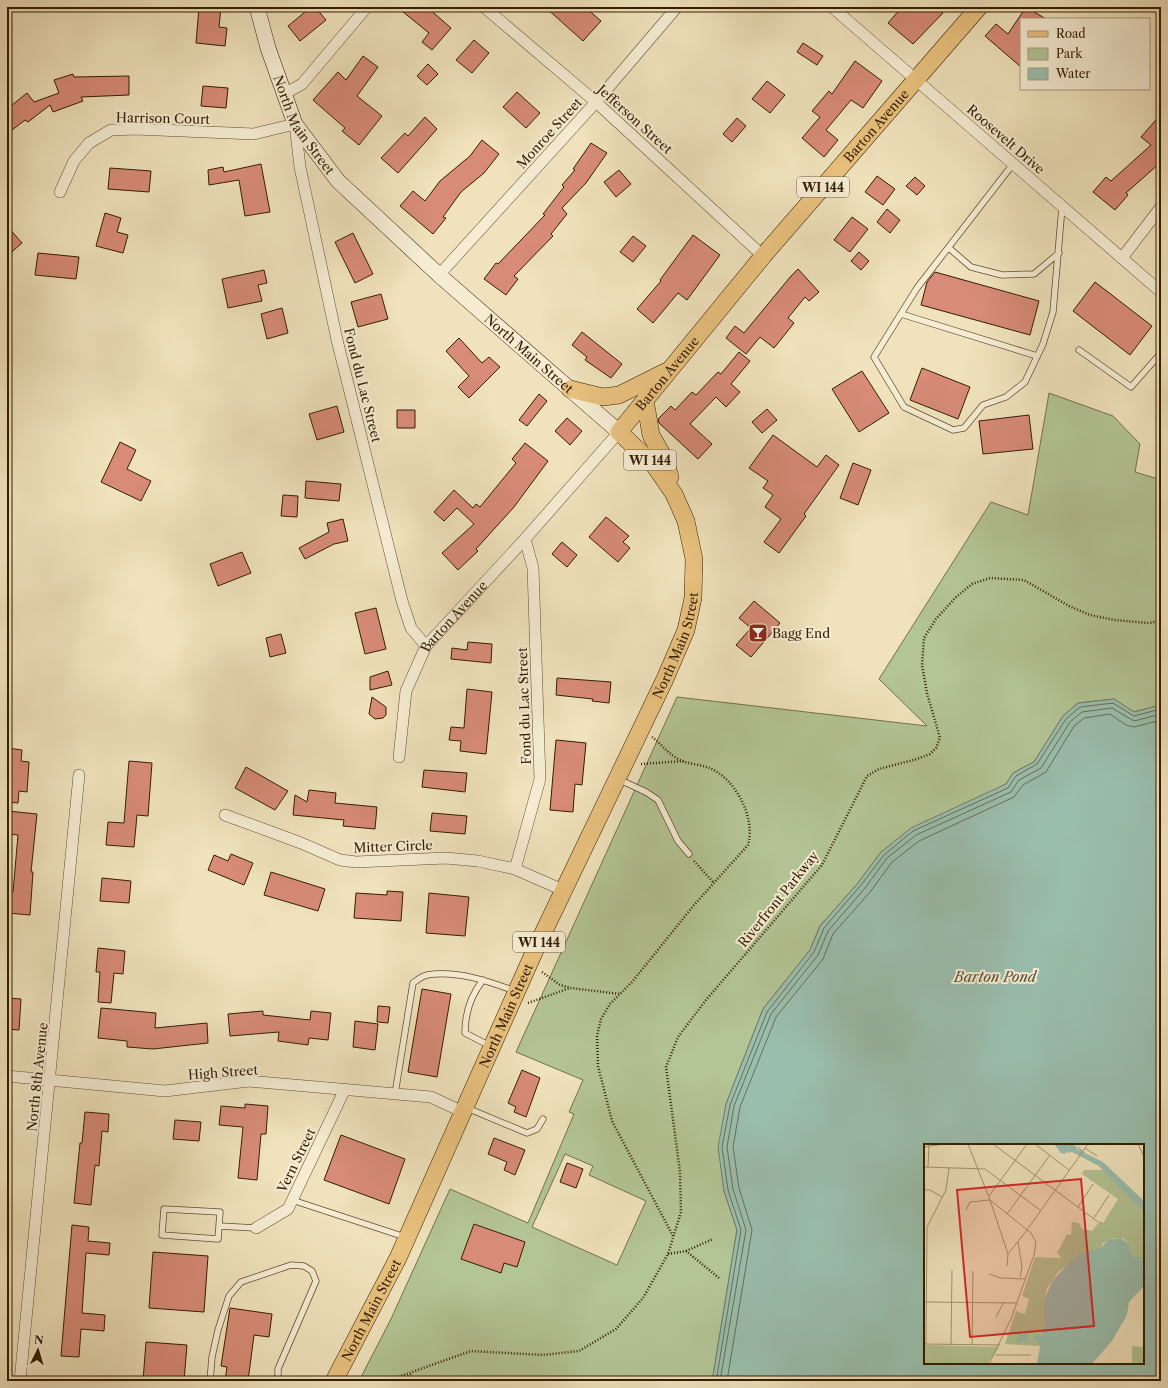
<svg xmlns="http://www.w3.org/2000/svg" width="1168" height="1388" font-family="'Libre Caslon Text',serif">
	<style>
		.green { fill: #b3c495; stroke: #74704a; fill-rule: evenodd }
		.water { fill: #9abead; stroke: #717e68; fill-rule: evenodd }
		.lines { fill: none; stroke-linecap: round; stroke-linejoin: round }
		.shore { stroke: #676e56; stroke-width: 1 }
		.building { fill: #d78b78; stroke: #341d00 }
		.service-casing { stroke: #634e2f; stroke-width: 7 }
		.minor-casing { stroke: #634e2f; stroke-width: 12 }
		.secondary-casing { stroke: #341d00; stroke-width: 16 }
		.primary-casing { stroke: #341d00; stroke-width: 18 }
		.path { stroke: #341d00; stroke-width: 2.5; stroke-dasharray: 1 2; stroke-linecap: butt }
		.service { stroke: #f5ecd3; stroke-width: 5.5 }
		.minor { stroke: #f5ecd3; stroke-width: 11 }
		.secondary { stroke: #f5ecd3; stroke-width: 15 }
		.primary { stroke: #e8c17e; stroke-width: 17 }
		.labels { text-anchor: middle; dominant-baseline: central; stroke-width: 4; stroke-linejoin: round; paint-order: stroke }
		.shield { fill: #f5ecd3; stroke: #6e5b3f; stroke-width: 1 }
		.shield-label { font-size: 12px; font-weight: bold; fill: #341d00 }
		.street-label { font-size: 13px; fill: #341d00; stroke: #f5ecd3 }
		.poi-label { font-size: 13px; fill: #341d00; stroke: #f5ecd3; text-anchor: start }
		.water-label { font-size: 14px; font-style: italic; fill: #534d34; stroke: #f5ecd3 }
		.inset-road { fill: none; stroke: #a49371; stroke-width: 1 }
		.view { fill: #d62828; fill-opacity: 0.15; stroke: #d62828; stroke-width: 2 }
		.inset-edge { fill: none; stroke: #341d00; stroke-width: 2 }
	</style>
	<rect width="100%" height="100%" fill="#efe2bc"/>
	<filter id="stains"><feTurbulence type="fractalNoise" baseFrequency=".005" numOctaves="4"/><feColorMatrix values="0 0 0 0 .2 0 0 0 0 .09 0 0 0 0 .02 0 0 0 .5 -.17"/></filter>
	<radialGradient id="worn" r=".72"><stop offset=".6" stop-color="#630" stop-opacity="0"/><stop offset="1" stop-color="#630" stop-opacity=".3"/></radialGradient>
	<path class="green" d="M1049,393L1113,416L1140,444L1135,472L1161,480V705L1134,712L1114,699L1078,703L1063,716L1034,762L1013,773L1006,784L881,852L858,883L820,926L810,950L763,1009L726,1104L724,1191L737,1230L713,1376L708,1381H359L391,1319L450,1189L528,1223L574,1114L569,1112L583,1080L516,1052L677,697L927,726L879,679L991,502L1028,515ZM565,1154L593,1166L589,1175L646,1201L617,1265L532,1227Z"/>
	<path class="water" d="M1114,699L1134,712L1161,705V1381H708L713,1376L737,1230L724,1191L718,1147L726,1104L763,1009L810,950L820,926L858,883L881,852L911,828L1006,784L1013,773L1034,762L1063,716L1078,703ZM925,1145H1143V1363H925Z"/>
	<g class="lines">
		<path class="shore" d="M714,1381L717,1376L741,1230L728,1190L722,1147L730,1105L767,1012L814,952L824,928L861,885L884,855L913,831L1008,788L1016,776L1037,764L1066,719L1080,707L1113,703L1134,716L1161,709
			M720,1381L746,1230L733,1189L727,1147L734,1106L771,1014L818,955L828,931L865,888L887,858L916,835L1011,792L1019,780L1041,768L1070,722L1082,712L1112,708L1134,721L1161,714
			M727,1381L752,1230L739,1188L733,1147L740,1107L776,1017L823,959L833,934L870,892L892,862L919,841L1014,797L1023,785L1046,772L1074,726L1084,718L1110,714L1126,725L1134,727L1161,720"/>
	</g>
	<path class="building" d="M199,7H221L219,27L227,28L225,46L196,43Z
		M311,7H315L326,20L300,41L288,26Z
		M397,7H427L451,28L432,50L422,42L429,33Z
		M545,7H585L601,21L583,41Z
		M902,7H937L943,13L913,44L888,23Z
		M1026,7L1046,19H1021V67L985,36L996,24L1008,34Z
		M474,40L489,53L472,73L456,60Z
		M803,43L823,56L817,65L797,52Z
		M363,56L378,67L357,96L382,116L359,145L342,131L345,128L313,100L338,72L346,80Z
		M855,61L882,81L863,108L851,100L826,130L838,140L824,157L802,138L820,117L812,111L829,91L832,94Z
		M428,64L438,74L427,85L417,76Z
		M73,74L74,77L129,76V95L81,97L83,101L53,112L50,105L28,122L25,120L7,134V109L27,93L34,102L59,93L54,80Z
		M767,81L785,95L770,113L752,99Z
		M203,86L228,88L226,108L201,106Z
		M517,92L540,113L526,128L503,107Z
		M1161,114V162L1126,193L1128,195L1115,210L1093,192L1106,177L1111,181L1151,145L1141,137Z
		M425,117L437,129L398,173L381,158L405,133L408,136Z
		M737,118L746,126L732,142L723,134Z
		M482,140L499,154L484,173L461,192L443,217L446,218L433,234L400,206L413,191L425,201L440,181L470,156Z
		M591,143L607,153L586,183L562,208L567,214L551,234L553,236L514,276L518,279L506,295L484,279L496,263L498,264L545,215L543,214L564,187L562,185L575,170L573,169Z
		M261,164L270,212L245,216L239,180L209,185L208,170L223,167L224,172Z
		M110,168L151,171L149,192L108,189Z
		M619,170L631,184L616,197L604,182Z
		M877,176L895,189L883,205L865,192Z
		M915,177L925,186L917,195L906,186Z
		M887,209L900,220L890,233L877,222Z
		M105,213L121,218L117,232L128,235L123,253L96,246Z
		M852,217L868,229L850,252L834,240Z
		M7,226L22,243L7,256Z
		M353,233L373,274L355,283L335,242Z
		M693,235L720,255L687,300L678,293L653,323L637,309L661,281L660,280Z
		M633,236L646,246L633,262L620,252Z
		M859,252L869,261L861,270L851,261Z
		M38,253L79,257L76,279L35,275Z
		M798,269L819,292L809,301L805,297L788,318L794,323L774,348L760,337L746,354L726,338L735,326L744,333L791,276Z
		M264,270L267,283L258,285L262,301L228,308L222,279Z
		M935,272L1039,301L1030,335L921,305L927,282Z
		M1095,282L1152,326L1130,355L1073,311Z
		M381,294L388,319L358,327L351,302Z
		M282,308L288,333L267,339L261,314Z
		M582,332L622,364L611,378L585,360L587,357L572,345Z
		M459,338L482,363L489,357L500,367L469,398L458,387L469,376L446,351Z
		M739,352L750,361L731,384L740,392L726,407L716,397L690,424L712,444L698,459L659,423L658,419L671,406L675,410L692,392L696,395L718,372L721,374Z
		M922,368L970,387L958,419L910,400Z
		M862,371L889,413L859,432L832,389Z
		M539,394L547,401L527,426L519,420Z
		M337,406L344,432L317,440L309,414Z
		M767,409L777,420L762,433L752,422Z
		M397,410H415V428H397Z
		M1029,415L1033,449L983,454L979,421Z
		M567,418L582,431L570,445L555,431Z
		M773,435L817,467L826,455L839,465L804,514L806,516L779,553L764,542L781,519L765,507L773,495L763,488L768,481L749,468Z
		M120,442L136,450L127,469L151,481L141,501L101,482Z
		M525,443L548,461L514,507L476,549L478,551L458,570L442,553L474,524L457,508L444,521L434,512L454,490L473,508L476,504L480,507L516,463L512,459Z
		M853,463L871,470L858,505L840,498Z
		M306,481L341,484L339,501L305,498Z
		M283,495L298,496L297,517L281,516Z
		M606,517L629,536L623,542L630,548L618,562L589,537Z
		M343,519L348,541L334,544L305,559L299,548L329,532L327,523Z
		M562,542L577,555L567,567L552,554Z
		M242,552L251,573L218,586L210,564Z
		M754,601L780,623L751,657L736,645L751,628L739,618Z
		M376,608L386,649L365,654L355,613Z
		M281,634L286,653L270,657L266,638Z
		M468,642L492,644L491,663L451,659L452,648L467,650Z
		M388,671L392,685L370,690V677Z
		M557,678L611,682L609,703L592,701L593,699L556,695Z
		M467,689L492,692L486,754L460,751L461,741L449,740L451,727L464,728Z
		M372,697L386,707V715L383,718L375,719L369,714Z
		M556,740L586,743L582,785L575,784L573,812L550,810Z
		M7,748L22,750L21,761L29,762L27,792L19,791L18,803L7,802Z
		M129,761L152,763L148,816L137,815L134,847L106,845L108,822L124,823Z
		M246,767L288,791L275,810L235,788Z
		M424,770L467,773L465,792L422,787Z
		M309,790L336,793L335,803L377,807L375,829L343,826L344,820L293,815L295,795L307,802Z
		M8,811L37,814L31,872H33L30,915L7,913V891L13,892L18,835L7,834Z
		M432,813L467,816L465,834L430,831Z
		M231,854L253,863L244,885L208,870L214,855L228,861Z
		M271,872L325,889L318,911L264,895Z
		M102,878L131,881L129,903L100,901Z
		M387,891L403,892L401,921L354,918L356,893L387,895Z
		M429,893L469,897L465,936L426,933Z
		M98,948L125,951L123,974L114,973L111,1003L98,1002L100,972H96Z
		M422,989L451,994L437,1077L408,1072Z
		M7,998L21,999L19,1030L7,1029Z
		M378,1006L390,1007L388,1023L377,1022Z
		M101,1008L156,1013L155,1028L207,1023L208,1043L153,1049L127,1047V1041L98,1038Z
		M263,1011V1015L310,1020L311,1011L331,1013L328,1040L309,1038L308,1045L278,1041L279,1032L230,1036L228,1014Z
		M355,1021L378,1024L375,1050L353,1047Z
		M522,1070L540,1078L526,1117L514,1112L516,1107L508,1103Z
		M245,1104L268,1106L266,1134H261L257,1180L238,1178L243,1127L219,1125L221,1106L245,1108Z
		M85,1112L109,1114L108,1132L102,1131L99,1166L95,1165L91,1205L74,1203L80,1143H82Z
		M175,1120L201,1122L199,1141L173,1139Z
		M341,1135L405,1159L389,1204L324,1180Z
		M494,1138L525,1150L515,1175L504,1170L507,1162L488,1154Z
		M567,1163L583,1169L576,1188L560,1182Z
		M474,1224L525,1242L517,1267L504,1263L501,1273L461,1259Z
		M72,1225L89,1227L88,1241L110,1243L109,1255L86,1253L82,1313L105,1315L104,1331L81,1329L79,1357L61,1356Z
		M153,1252L208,1256L204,1312L149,1308Z
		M230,1308L272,1314L269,1337L254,1335L248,1381H225L227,1367L221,1366Z
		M146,1342L187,1345L184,1381H143Z"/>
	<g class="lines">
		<defs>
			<path id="service" d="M1013,164L917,288L874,357L904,407L953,430L964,428L983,405L1006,397L1025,382L1043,344L1053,312L1062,207
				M949,248L971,267L1002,275L1034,274L1059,253
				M901,314L1037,356
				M1079,350L1131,387L1161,353
				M618,779L646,792L658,800L678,841L689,854
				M483,980C471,995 465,1014 465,1033L490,1046
				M395,1094L413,983C417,980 422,976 427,975C456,970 488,981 515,991
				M467,1108L527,1133L537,1129L543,1119
				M292,1200L405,1237
				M219,1226L220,1212L164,1209L162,1235L218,1239L219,1226L256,1228
				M210,1381L212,1357L218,1330L229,1296L241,1282L291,1265L304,1266L312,1271L316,1281L278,1369V1381"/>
			<g id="minor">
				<path d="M484,7L596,102L763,256"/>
				<path d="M832,7L1161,292"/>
				<path d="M284,94L302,84L367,7"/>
				<path d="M60,192L74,161L89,143L111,130L135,129L254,134L295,124L300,167L337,340L402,601L411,628L426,646"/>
				<path d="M1122,258L1161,207"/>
				<path d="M439,275L596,102L677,7"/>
				<path id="s1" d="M399,757L406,691L426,646L525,539L619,432"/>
				<path d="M225,815L301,843L340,860L356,862L446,858L478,861L515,869L565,891"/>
				<path d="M515,869L540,779L533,568L525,539"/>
				<path d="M7,1076L165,1091L249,1081L431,1097L463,1112"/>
				<path d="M256,1228L288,1209L345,1089"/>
				<path d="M20,1381L79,775"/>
			</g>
			<g id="secondary">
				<path id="s2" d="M257,7L268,48L295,124L338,181L439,275L619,432"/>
			</g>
			<g id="primary">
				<path d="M570,389L603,397L619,395L665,372"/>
				<path d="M645,400L651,435L665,460L670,477"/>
				<path id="s3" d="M334,1381L398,1258L535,950L665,679L686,630L693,598L694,559L686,521L674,494L654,465L619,432L763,256L979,7"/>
			</g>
		</defs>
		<use href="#service" class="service-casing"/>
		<use href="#minor" class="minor-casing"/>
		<use href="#secondary" class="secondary-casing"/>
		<use href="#primary" class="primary-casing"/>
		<path class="path" d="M652,737C660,743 667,752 675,757C685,764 697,764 707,767C735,777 756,817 748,845L694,905L632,982L610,1004L601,1019L597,1036L598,1066L612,1121L673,1236
			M641,764L684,761
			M694,861L714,883
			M542,972L560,985L571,988L620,994
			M528,1003L570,988
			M686,1251L713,1239
			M668,1254L686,1251L719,1278
			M387,1381L471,1351L543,1355L579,1351L616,1329L643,1298L668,1254L681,1212L680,1172L666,1067L678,1037L706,1000L822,865L867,776L879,769L917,759L930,754L936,748L940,738L927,693L922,665L924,638L936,619L955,598L972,584L990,578L1024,580L1069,606L1090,615L1115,620L1148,623L1161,621
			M404,1381L411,1374"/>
		<use href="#service" class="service"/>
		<use href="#minor" class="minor"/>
		<use href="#secondary" class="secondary"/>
		<use href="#primary" class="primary"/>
	</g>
	<defs>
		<symbol id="bar-square" viewBox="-11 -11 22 22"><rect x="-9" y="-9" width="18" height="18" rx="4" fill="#8f2418" stroke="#f5ecd3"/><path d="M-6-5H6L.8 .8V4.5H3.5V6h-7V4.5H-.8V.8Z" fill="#fff"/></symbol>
	</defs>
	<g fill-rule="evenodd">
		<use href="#bar-square" x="747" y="622" width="22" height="22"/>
	</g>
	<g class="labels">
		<g class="shield">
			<rect x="797" y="177" width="52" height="20" rx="3"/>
			<rect x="624" y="450" width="52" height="20" rx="3"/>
			<rect x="513" y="932" width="52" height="20" rx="3"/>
		</g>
		<g class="shield-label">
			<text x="823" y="187">WI 144</text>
			<text x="650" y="460">WI 144</text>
			<text x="539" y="942">WI 144</text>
		</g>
		<g class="street-label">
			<text transform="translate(163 118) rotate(1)">Harrison Court</text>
			<text transform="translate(635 119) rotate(42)">Jefferson Street</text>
			<text stroke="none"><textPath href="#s2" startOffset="128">North Main Street</textPath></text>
			<text stroke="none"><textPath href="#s3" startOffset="1453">Barton Avenue</textPath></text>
			<text transform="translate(549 133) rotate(-48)">Monroe Street</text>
			<text transform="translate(1006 139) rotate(41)">Roosevelt Drive</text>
			<text stroke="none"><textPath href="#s2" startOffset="452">North Main Street</textPath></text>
			<text stroke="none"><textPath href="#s3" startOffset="1129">Barton Avenue</textPath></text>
			<text transform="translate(363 385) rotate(76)">Fond du Lac Street</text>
			<text stroke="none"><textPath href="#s1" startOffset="156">Barton Avenue</textPath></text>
			<text stroke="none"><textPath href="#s3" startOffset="812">North Main Street</textPath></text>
			<text transform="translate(524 706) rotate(-92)">Fond du Lac Street</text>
			<text transform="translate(393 846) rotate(-2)">Mitter Circle</text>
			<text transform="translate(778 899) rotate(-51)">Riverfront Parkway</text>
			<text stroke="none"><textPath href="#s3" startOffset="404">North Main Street</textPath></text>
			<text transform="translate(223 1072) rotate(-4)">High Street</text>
			<text transform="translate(37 1077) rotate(-84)">North 8th Avenue</text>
			<text transform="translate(296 1160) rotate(-64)">Vern Street</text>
			<text stroke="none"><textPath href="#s3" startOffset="80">North Main Street</textPath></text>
		</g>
		<g class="poi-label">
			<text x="772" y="633">Bagg End</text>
		</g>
		<g class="water-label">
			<text x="995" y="977">Barton Pond</text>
		</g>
	</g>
	<g transform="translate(924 1144)">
		<rect width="220" height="220" fill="#efe2bc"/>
		<path d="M160,26H180L220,68V113H209L205,100L200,95L191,94L179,99L177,104L152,112L147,119L134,128L123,145L120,160L123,169L121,185L116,192L110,193L115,202L81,200L92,167L101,170L105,155L98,152L111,113L137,114L133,109L143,90L147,91L148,78L155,79L158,85L168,87L176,77L179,79L194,55L158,30ZM0,201L75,203L63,220H0ZM208,202L220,203V220H208Z" fill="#b3c495"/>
		<path d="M130,0H150L156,8L153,1L161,9L179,18L219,56L220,68L175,22L148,8L143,9L144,6L141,10L137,9ZM196,94L205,100L209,113H220V142L205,158L203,171L188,197L168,220H113L116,203L109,192L112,190L116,192L121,185L120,156L129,136L154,110L177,104L184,96ZM104,189L103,198L92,197L94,191Z" fill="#9abead"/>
		<path class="inset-road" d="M44,0L66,56L107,89L112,98L110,111L87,175L65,220M69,0L174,78M111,0L145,26M214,0L220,13M0,3L20,0M161,4L173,12M0,23L61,25L116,66M4,23L5,0M0,46H6L18,53M65,52L103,0M154,63L169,40M42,66L46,58L66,56L84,110M83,70L126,11M170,74L185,51M103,86L164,0M94,98L98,123L96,133M83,122L84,110L103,86M65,130L77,134L101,135M0,158L92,159M72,173L80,158M0,200L76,201M2,200L3,83L22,46L25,24M27,201L28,126M48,201L49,127M71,211H107"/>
		<path class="view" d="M157,35L170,182L46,193L33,46Z"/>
		<rect width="220" height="220" class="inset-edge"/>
	</g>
	<rect width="1168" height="1388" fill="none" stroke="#efe2bc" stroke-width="24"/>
	<rect x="8" y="8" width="1152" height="1372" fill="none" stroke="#341d00" stroke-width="2"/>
	<rect x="12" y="12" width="1144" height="1364" fill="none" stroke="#341d00"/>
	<rect x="1020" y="18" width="130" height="72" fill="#f5ecd3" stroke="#a8997f"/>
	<rect x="1028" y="31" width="20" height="6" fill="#e8c17e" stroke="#a8997f"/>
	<text x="1056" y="38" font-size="12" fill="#341d00">Road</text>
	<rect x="1028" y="48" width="20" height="12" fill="#b3c495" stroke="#a8997f"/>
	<text x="1056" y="58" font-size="12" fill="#341d00">Park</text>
	<rect x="1028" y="68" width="20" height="12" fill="#9abead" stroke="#a8997f"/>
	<text x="1056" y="78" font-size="12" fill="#341d00">Water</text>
	<g transform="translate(38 1350) rotate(5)" stroke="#f5ecd3" stroke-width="3" paint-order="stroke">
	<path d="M0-3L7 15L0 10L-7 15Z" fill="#341d00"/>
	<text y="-6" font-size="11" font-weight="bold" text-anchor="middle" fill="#341d00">N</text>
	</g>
	<rect width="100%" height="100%" filter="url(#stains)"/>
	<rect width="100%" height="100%" fill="url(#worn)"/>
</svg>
